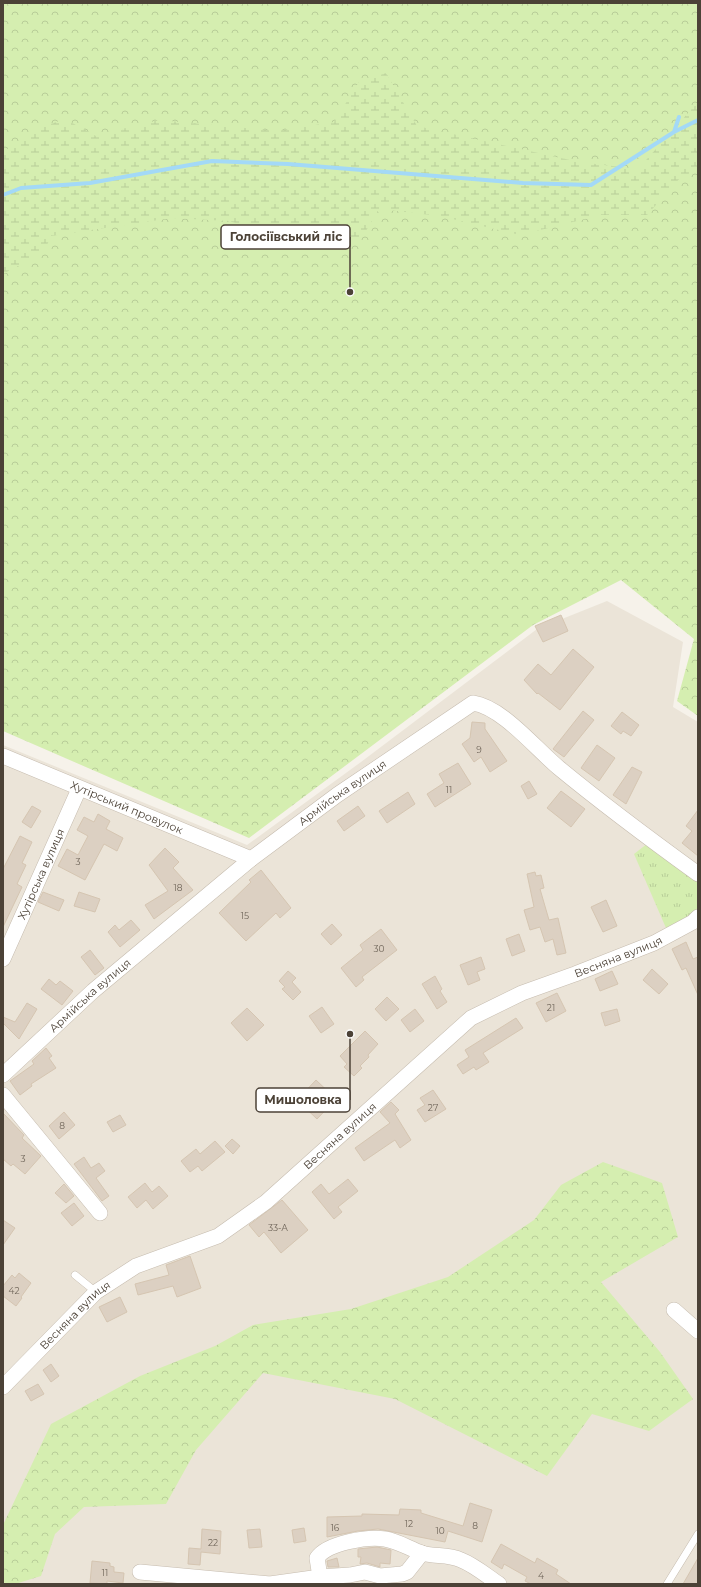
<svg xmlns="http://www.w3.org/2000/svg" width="701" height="1587" font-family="Montserrat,sans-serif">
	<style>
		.residential { fill: #ebe4d8 }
		.forest { fill: url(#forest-crowns) }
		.wetland { fill: url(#wetland-marsh) }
		.park { fill: url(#park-tufts) }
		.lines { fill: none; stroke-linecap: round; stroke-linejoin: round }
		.stream { stroke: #a3d9f7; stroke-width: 4 }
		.building { fill: #dcd0c2; stroke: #d5c5b1 }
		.service-casing { stroke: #c6bcaf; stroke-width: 8 }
		.minor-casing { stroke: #c6bcaf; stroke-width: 16 }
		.service { stroke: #fff; stroke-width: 7 }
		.minor { stroke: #fff; stroke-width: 15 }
		.labels { text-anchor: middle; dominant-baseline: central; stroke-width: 3.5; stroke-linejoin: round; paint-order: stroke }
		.number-label { font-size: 9px; fill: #70665a }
		.street-label { font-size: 11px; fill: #4c4237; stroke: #fff }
		.leader { fill: none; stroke: #4c4237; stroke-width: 1.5 }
		.callout-dot { fill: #4c4237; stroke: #fff; stroke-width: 1.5 }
		.callout { fill: #fff; stroke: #4c4237; stroke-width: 1.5 }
		.callout-label { font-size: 12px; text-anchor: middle; font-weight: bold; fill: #4c4237 }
	</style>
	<defs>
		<pattern id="forest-crowns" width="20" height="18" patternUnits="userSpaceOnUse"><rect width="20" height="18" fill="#d5eeb0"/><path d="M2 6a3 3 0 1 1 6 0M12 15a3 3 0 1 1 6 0" fill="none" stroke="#b8cd98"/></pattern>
		<pattern id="wetland-marsh" width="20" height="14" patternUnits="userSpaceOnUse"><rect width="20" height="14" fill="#d5eeb0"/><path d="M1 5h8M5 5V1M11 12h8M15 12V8" fill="none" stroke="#b8cd98"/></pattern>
		<pattern id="park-tufts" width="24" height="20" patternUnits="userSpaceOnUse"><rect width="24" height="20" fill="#d5eeb0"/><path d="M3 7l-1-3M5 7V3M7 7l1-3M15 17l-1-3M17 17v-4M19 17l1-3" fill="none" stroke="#b8cd98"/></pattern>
	</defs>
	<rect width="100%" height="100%" fill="#f6f2ea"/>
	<path class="residential" d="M607,601L683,642L673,707L698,722V1584H3V745L247,845L361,762L537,629Z"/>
	<path class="forest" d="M3,3H698V716L677,701L694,639L621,580L533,625L249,838L3,731Z
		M603,1162L662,1183L678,1237L601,1282L660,1352L693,1399L649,1431L592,1414L547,1476L395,1399L263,1373L196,1450L166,1504L84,1507L55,1534L41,1576L15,1584H3V1525L51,1424L140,1376L215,1346L253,1325L351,1309L448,1277L534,1220L561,1185Z"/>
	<path class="wetland" d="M386,73L417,126L579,162L638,169L698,102V170L681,177L647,215H601L520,235L440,216L379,209L360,241H293L229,221L172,218L51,236L44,252L3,274V152L36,129L65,119L96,136L159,120L277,131L334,122L359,82Z"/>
	<path class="park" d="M652,840L698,874V917L669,935L634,854Z"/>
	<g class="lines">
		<path class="stream" d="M674,132L679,117
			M3,195L21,188L90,183L212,161L288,164L523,183L591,185L674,132L698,120"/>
	</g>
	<path class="building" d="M561,615L568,631L543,642L535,626Z
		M573,649L594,667L560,710L538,693L537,694L524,680L538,664L551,675Z
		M583,711L594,720L564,757L553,749Z
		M622,712L639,725L631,736L623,731L621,734L611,726Z
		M472,722L485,723V729L507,761L490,772L481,757L474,762L462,744L470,738Z
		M597,745L615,758L599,781L581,768Z
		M458,763L471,784L435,807L427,794L444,783L439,774Z
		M632,767L642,772L626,804L613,795Z
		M529,781L537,794L528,799L521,786Z
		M561,791L585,809L571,827L547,808Z
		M408,792L415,804L387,823L379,811Z
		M32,806L41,811L31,828L22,822Z
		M358,806L365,816L344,831L337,821Z
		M698,810V856L682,843L692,831L686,826Z
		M98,814L110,821L106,829L123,838L117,851L104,844L85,880L58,866L67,849L78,855L88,836L77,830L84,817L94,822Z
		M20,836L32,842L22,863L26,865L17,884L22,887L3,927V869Z
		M165,848L179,862L173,868L193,890L154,919L145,905L168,891L149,865Z
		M261,870L291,908L280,918L276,913L246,941L219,913L251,882L249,880Z
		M535,872L536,876L541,875L544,888L540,889L549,920L558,918L566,953L557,955L553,939L545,942L540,927L530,930L524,910L534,907L527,874Z
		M43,892L64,900L59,911L38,902Z
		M79,892L100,899L95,912L74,906Z
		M606,900L617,926L603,932L591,907Z
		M131,920L140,930L120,947L108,932L115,925L119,930Z
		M332,924L342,935L331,945L321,934Z
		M381,929L397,950L362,977L364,980L356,987L341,968L363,950L360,945Z
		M519,934L525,951L512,956L506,939Z
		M686,942L693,959L698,957V995L686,968L682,970L672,949Z
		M90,950L104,968L95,975L81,957Z
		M481,957L485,969L477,972L480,980L468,985L460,965Z
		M652,969L668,984L659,994L643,980Z
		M288,971L296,978L292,982L301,992L293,1000L282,989L285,987L279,981Z
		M612,971L618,984L600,991L595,979Z
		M435,976L442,989L440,991L447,1002L437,1009L422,984Z
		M49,979L56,985L60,981L73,991L62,1005L41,989Z
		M557,993L566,1011L546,1022L536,1003Z
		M387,997L399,1009L386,1021L375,1009Z
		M27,1003L37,1009L19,1039L3,1023V1017L15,1022Z
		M322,1007L334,1024L321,1033L309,1016Z
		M247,1008L264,1025L247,1041L231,1023Z
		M415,1009L424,1021L410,1032L401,1020Z
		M617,1009L620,1021L605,1026L601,1013Z
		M516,1018L523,1028L483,1053L489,1062L476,1070L474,1067L463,1074L457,1065L469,1057L465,1050Z
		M365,1031L378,1044L368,1055L369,1057L360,1066L362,1068L354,1076L344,1067L347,1064L340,1056Z
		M46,1048L52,1056L49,1058L56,1068L31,1084L32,1086L20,1095L10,1081L34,1064L32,1061Z
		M316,1080L336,1099L317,1119L297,1100Z
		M433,1090L446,1109L425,1122L417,1110L425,1105L420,1098Z
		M391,1102L399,1110L395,1114L411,1140L400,1148L395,1140L364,1161L355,1148L390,1123L380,1112Z
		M64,1112L75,1125L59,1139L49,1126Z
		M3,1113L24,1135L22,1138L41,1156L25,1174L13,1164L11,1166L3,1159Z
		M120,1115L126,1125L113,1132L107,1122Z
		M232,1139L240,1146L233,1154L225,1146Z
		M215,1141L225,1152L202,1171L198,1166L190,1172L181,1161L196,1149L200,1154Z
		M84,1157L91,1168L99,1163L105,1171L96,1178L109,1196L102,1201L74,1164Z
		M348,1179L358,1191L338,1207L342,1212L334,1219L312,1192L321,1184L329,1194Z
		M145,1183L152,1192L159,1186L168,1196L153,1209L146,1200L137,1208L128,1197Z
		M64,1184L74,1196L66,1203L55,1193Z
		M282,1200L308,1230L281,1253L264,1232L259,1237L249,1225Z
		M74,1203L84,1216L72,1226L61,1213Z
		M3,1220L15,1228L3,1245Z
		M190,1256L201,1288L177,1297L173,1286L138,1295L135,1284L169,1275L166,1265Z
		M19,1273L31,1283L21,1297L22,1298L16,1306L3,1296V1286L12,1275L15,1278Z
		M120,1297L127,1312L107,1322L99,1307Z
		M51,1364L59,1376L51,1382L43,1370Z
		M38,1384L44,1394L31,1401L25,1391Z
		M470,1503L492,1510L482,1542L448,1531L445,1542L378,1529L358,1531L327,1537V1517L362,1516V1514L399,1515L400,1509L421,1510V1513L463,1526Z
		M304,1528L306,1541L294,1543L292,1530Z
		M202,1529L221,1531L220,1554L201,1552L200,1565L188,1564L189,1548L201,1549Z
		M260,1529L262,1547L249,1548L247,1530Z
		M501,1544L535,1563L537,1558L558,1570L556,1574L571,1584H531L525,1581L527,1577L504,1564L502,1569L491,1562Z
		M377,1547L391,1550L390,1564L380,1563V1567L367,1563L360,1564L361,1557H358V1549Z
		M337,1558L339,1567H328L327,1561Z
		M698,1558V1584H683Z
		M92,1561L110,1563V1566L114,1567V1572L124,1573L123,1583L107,1581V1584L90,1583Z"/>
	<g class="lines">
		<defs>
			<path id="service" d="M75,1275L96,1292
				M667,1584L698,1534"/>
			<g id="minor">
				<path id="s1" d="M3,756L251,859"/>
				<path id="s2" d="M3,959L79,789"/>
				<path id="s3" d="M3,1075L93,991L251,859L337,795L473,703C502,707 536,749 559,768C604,805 651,840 698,874"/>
				<path d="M3,1095L100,1213"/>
				<path d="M674,1310L698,1331"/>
				<path id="s4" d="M3,1387L96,1292L136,1266L218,1236L266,1202L471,1018L522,993L575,974L654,943L693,922L698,917"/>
				<path d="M140,1572L270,1584L320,1577L317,1558C327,1543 368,1536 385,1539C398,1541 410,1549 422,1553C434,1557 448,1554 461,1560C474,1565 487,1576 499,1584"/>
				<path d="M320,1577L350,1575L365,1572L380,1576L402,1574L407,1572L422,1553"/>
			</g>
		</defs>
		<use href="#service" class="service-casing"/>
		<use href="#minor" class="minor-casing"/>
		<use href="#service" class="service"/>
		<use href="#minor" class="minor"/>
	</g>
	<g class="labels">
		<g class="number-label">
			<text x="479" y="749">9</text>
			<text x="449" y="789">11</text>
			<text x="78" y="861">3</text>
			<text x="178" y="887">18</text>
			<text x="245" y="915">15</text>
			<text x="379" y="948">30</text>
			<text x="551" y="1007">21</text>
			<text x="433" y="1107">27</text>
			<text x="62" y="1125">8</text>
			<text x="23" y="1158">3</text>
			<text x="278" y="1227">33-А</text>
			<text x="14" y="1290">42</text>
			<text x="409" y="1523">12</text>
			<text x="475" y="1525">8</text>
			<text x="335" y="1527">16</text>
			<text x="440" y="1530">10</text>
			<text x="213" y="1542">22</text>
			<text x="105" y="1572">11</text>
			<text x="541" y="1575">4</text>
		</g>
		<g class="street-label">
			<text stroke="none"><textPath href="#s3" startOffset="442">Армійська вулиця</textPath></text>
			<text stroke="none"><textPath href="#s1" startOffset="134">Хутірський провулок</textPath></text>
			<text stroke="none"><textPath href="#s2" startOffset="93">Хутірська вулиця</textPath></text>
			<text stroke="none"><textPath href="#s4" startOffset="762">Весняна вулиця</textPath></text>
			<text stroke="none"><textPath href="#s3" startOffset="118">Армійська вулиця</textPath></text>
			<text stroke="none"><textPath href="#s4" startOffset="426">Весняна вулиця</textPath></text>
			<text stroke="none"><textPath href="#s4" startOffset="102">Весняна вулиця</textPath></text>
		</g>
	</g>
	<path class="leader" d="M350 292L350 237M350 1034L350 1100"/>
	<g class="callout-dot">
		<circle cx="350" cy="292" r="4"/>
		<circle cx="350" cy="1034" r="4"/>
	</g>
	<g class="callout">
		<rect x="221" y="225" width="129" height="24" rx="4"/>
		<rect x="256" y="1088" width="94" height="24" rx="4"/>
	</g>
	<g class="callout-label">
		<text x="286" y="241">Голосіївський ліс</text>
		<text x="303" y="1104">Мишоловка</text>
	</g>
	<rect width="701" height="1587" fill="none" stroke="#4c4237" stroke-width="8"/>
</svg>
